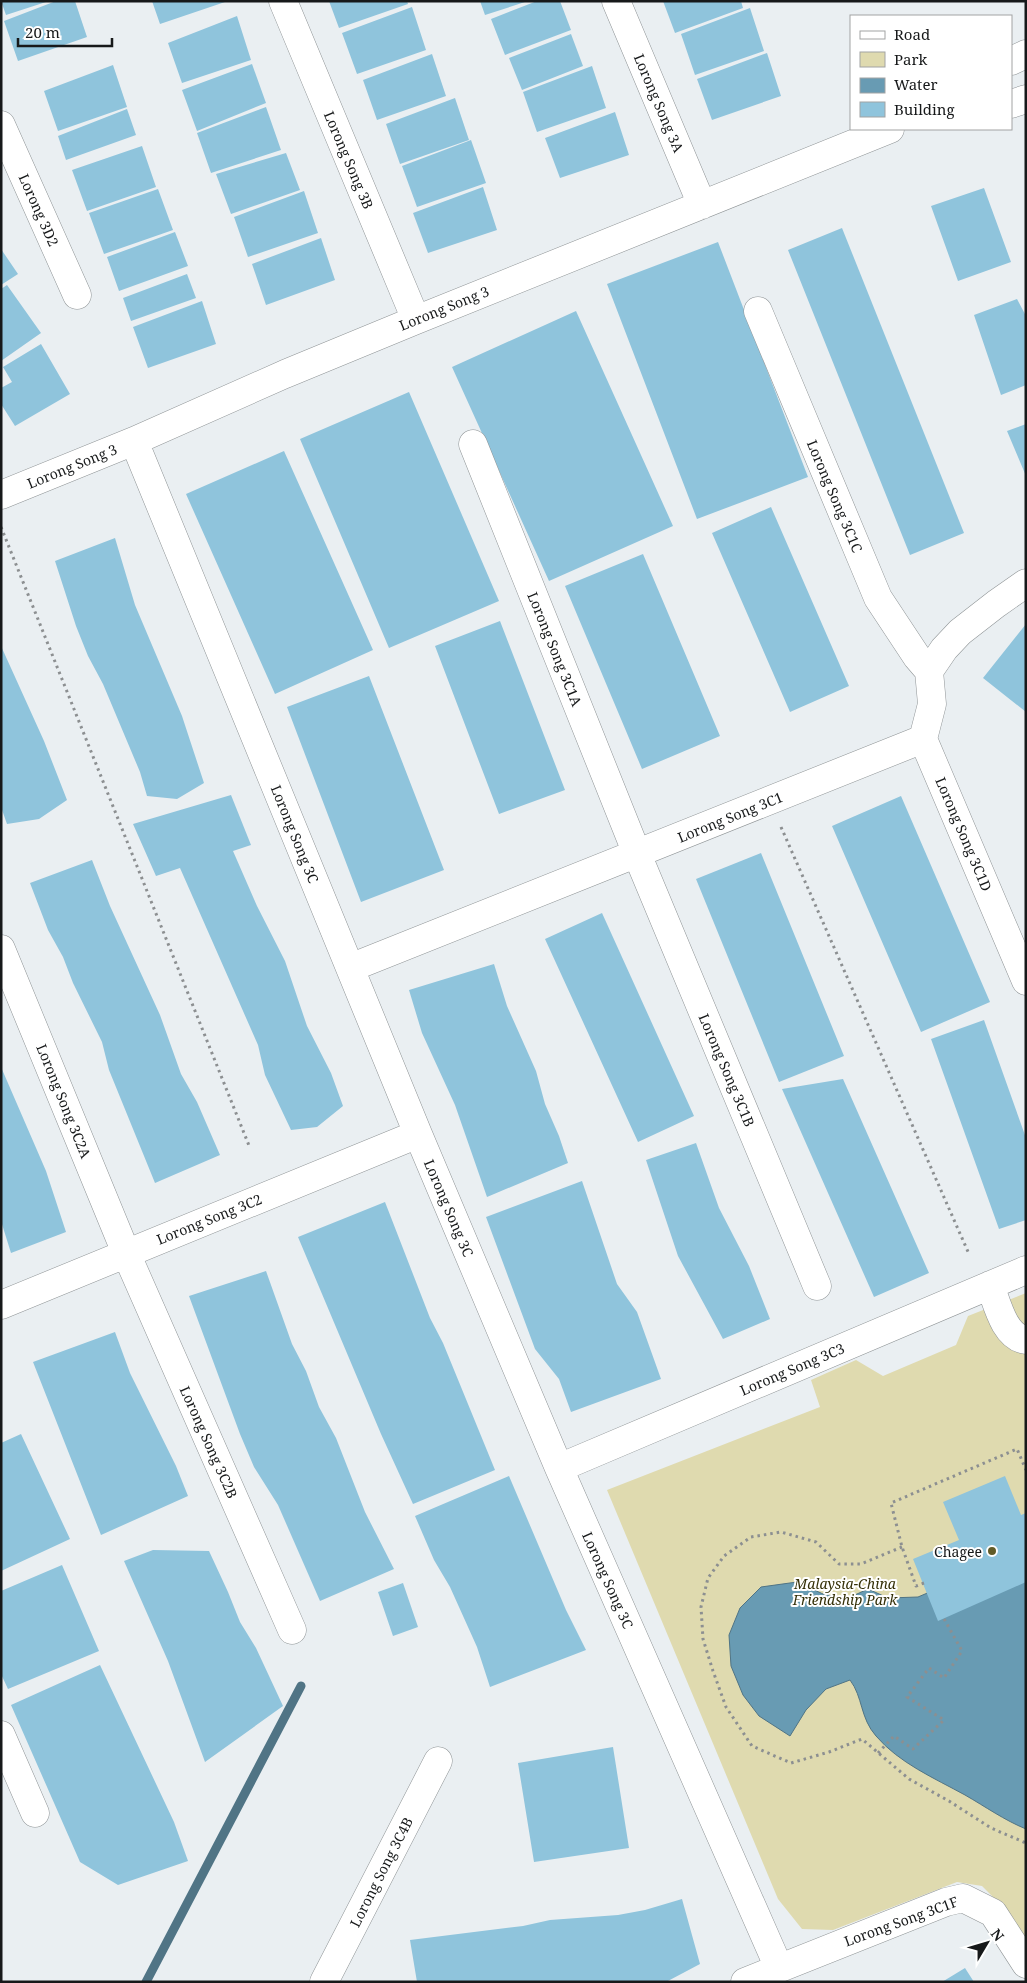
<svg xmlns="http://www.w3.org/2000/svg" width="1027" height="1983" font-family="'Noto Serif',serif">
	<style>
		.green { fill: #dfdaaf }
		.water { fill: #689bb3; stroke: #507485 }
		.lines { fill: none; stroke-linecap: round; stroke-linejoin: round }
		.stream { stroke: #507485; stroke-width: 9 }
		.building { fill: #8fc4dc }
		.minor-casing { stroke: #8f9496; stroke-width: 29 }
		.path { stroke: #8c8f91; stroke-width: 3; stroke-dasharray: 2.5 4; stroke-linecap: butt }
		.minor { stroke: #fff; stroke-width: 28 }
		.poi-dot { fill: #615b28; stroke: #fff; stroke-width: 2 }
		.labels { text-anchor: middle; dominant-baseline: central; stroke-width: 4; stroke-linejoin: round; paint-order: stroke }
		.street-label { font-size: 14px; fill: #17191a; stroke: #fff }
		.poi-label { font-size: 14px; fill: #17191a; stroke: #fff; text-anchor: end }
		.park-label { font-size: 14px; font-style: italic; fill: #353008; stroke: #fff }
	</style>
	<rect width="100%" height="100%" fill="#eaeff2"/>
	<path class="green" d="M1026,1293V1941L1006,1910L982,1886L957,1882L833,1930L802,1929L778,1899L607,1490L820,1407L811,1380L856,1360L883,1376L956,1345L968,1316Z"/>
	<path class="water" d="M1026,1551V1829C1004,1820 986,1807 965,1795C934,1778 899,1763 876,1736C860,1718 863,1697 850,1680L826,1689L806,1710L790,1736L759,1716L743,1695L731,1666L729,1635L740,1608L761,1587L797,1582L823,1594L846,1599L868,1589L888,1598L918,1597Z"/>
	<g class="lines">
		<path class="stream" d="M146,1982L301,1686"/>
	</g>
	<path class="building" d="M1,1H46V2L6,15Z
		M56,1H75L87,37L18,61L4,21Z
		M152,1H225V2L160,24Z
		M329,1H407L408,4L339,28Z
		M480,1H525V2L485,15Z
		M537,1H560L571,30L505,55L491,19Z
		M663,1H741L743,8L675,33Z
		M412,7L426,50L357,74L342,33Z
		M750,8L764,51L695,75L681,34Z
		M237,16L251,60L182,83L168,43Z
		M571,34L583,66L522,90L509,58Z
		M767,53L781,96L712,120L697,79Z
		M432,54L446,96L377,120L363,80Z
		M252,64L266,103L197,131L182,90Z
		M113,65L127,107L58,131L44,91Z
		M592,66L606,108L537,132L523,92Z
		M455,98L469,140L400,164L386,124Z
		M266,107L281,150L211,173L197,133Z
		M127,109L136,135L66,160L58,136Z
		M615,112L629,155L560,178L545,138Z
		M471,140L486,183L417,207L402,166Z
		M142,146L156,187L87,211L72,170Z
		M286,153L300,190L231,214L216,174Z
		M483,187L497,230L428,253L413,213Z
		M984,188L1011,262L958,281L931,206Z
		M158,189L173,230L104,254L89,213Z
		M304,191L318,233L248,257L234,217Z
		M842,228L964,533L910,555L788,250Z
		M175,232L188,266L119,291L107,257Z
		M321,238L335,280L266,305L252,264Z
		M718,242L808,477L697,519L607,284Z
		M1,249L18,274L1,285Z
		M187,274L196,298L131,321L123,298Z
		M7,285L41,333L1,361V289Z
		M1017,299L1026,316V385L1001,395L974,315Z
		M202,301L216,344L148,368L133,327Z
		M576,311L673,526L549,581L452,367Z
		M41,344L70,394L15,426L1,404V388L12,382L3,367Z
		M409,392L499,601L389,648L300,439Z
		M1026,424V476L1007,431Z
		M284,451L373,650L275,694L186,494Z
		M771,507L849,686L790,712L712,533Z
		M115,538L135,605L182,716L204,783L177,799L147,796L140,772L103,684L88,656L76,626L55,561Z
		M643,554L720,736L642,769L565,586Z
		M500,621L565,790L499,814L435,646Z
		M1026,624V712L983,678Z
		M1,646L44,741L67,800L39,819L7,824L1,807Z
		M369,676L444,870L361,902L287,707Z
		M231,795L251,845L233,851L257,906L285,961L307,1026L331,1073L343,1106L317,1127L291,1130L265,1075L258,1045L180,868L156,876L133,824Z
		M901,796L990,1002L921,1032L832,826Z
		M761,853L844,1056L779,1082L696,879Z
		M92,860L110,906L160,1015L181,1074L197,1102L220,1155L155,1183L109,1070L102,1042L73,983L63,957L48,930L30,883Z
		M602,913L694,1116L638,1142L545,939Z
		M494,964L507,1006L536,1071L545,1104L559,1136L568,1163L487,1197L455,1105L422,1033L409,990Z
		M984,1020L1026,1138V1220L999,1229L931,1039Z
		M1,1067L46,1171L66,1232L11,1253L1,1221Z
		M843,1079L929,1273L874,1297L782,1089Z
		M696,1143L719,1208L749,1266L770,1319L723,1339L678,1256L646,1160Z
		M582,1181L617,1284L637,1312L661,1379L571,1412L559,1379L535,1349L486,1217Z
		M385,1202L430,1318L443,1343L495,1470L413,1504L381,1434L298,1237Z
		M266,1271L292,1344L306,1371L319,1407L336,1438L365,1512L394,1569L320,1601L278,1505L254,1467L240,1434L189,1296Z
		M115,1332L130,1373L176,1466L188,1496L101,1535L33,1362Z
		M21,1434L70,1539L1,1571V1443Z
		M509,1476L566,1610L586,1650L490,1687L477,1647L450,1587L434,1560L415,1516Z
		M1005,1476L1021,1515L1026,1513V1582L938,1621L913,1559L959,1540L943,1502Z
		M153,1550L209,1551L228,1592L240,1622L256,1648L283,1706L205,1762L168,1661L124,1561Z
		M62,1565L99,1651L8,1689L1,1674V1591Z
		M403,1583L418,1627L393,1636L378,1592Z
		M100,1665L174,1822L188,1861L118,1885L80,1862L11,1705Z
		M613,1747L629,1848L534,1862L518,1763Z
		M682,1899L700,1964L666,1982H417L410,1940L523,1926L550,1920L618,1915L645,1910Z
		M965,1968L974,1982H942Z"/>
	<g class="lines">
		<defs>
			<path id="minor" d="M283,1L416,320
				M616,1L702,205
				M1011,61L1026,54
				M1011,104L1026,99
				M1,125L77,295
				M758,311L878,598L917,657L929,671
				M134,441L418,1134L559,1468L779,1968
				M473,444L637,854L817,1286
				M1,495L134,441L285,374L416,320L890,129
				M923,739L1026,981
				M1,949L126,1253L292,1630
				M350,968L923,739L932,704L929,671L944,649L960,632L996,604L1026,583
				M990,1285C997,1303 1004,1337 1026,1340
				M1,1305L418,1134
				M559,1468L1026,1270
				M1,1735L35,1813
				M324,1982L438,1761
				M745,1982L946,1902L963,1898L993,1913L1026,1964"/>
		</defs>
		<use href="#minor" class="minor-casing"/>
		<path class="path" d="M1,527L250,1148
			M781,827L969,1254
			M902,1547L861,1564H839L816,1542L781,1532L751,1537L724,1556L708,1578L701,1607L703,1639L713,1671L726,1707L752,1746L791,1763L829,1752L862,1739L909,1779L949,1801L991,1828L1026,1843
			M924,1583L916,1586L902,1547L891,1503L1017,1449L1026,1470
			M878,1753L894,1736L913,1749L944,1720L907,1697L929,1668L944,1678L962,1651L943,1617"/>
		<use href="#minor" class="minor"/>
	</g>
	<circle class="poi-dot" cx="992" cy="1551" r="5"/>
	<g class="labels">
		<g class="street-label">
			<text transform="translate(659 103) rotate(67)">Lorong Song 3A</text>
			<text transform="translate(349 160) rotate(67)">Lorong Song 3B</text>
			<text transform="translate(39 210) rotate(66)">Lorong 3D2</text>
			<text transform="translate(444 308) rotate(-22)">Lorong Song 3</text>
			<text transform="translate(72 466) rotate(-22)">Lorong Song 3</text>
			<text transform="translate(835 496) rotate(67)">Lorong Song 3C1C</text>
			<text transform="translate(555 649) rotate(68)">Lorong Song 3C1A</text>
			<text transform="translate(730 817) rotate(-22)">Lorong Song 3C1</text>
			<text transform="translate(295 834) rotate(68)">Lorong Song 3C</text>
			<text transform="translate(964 834) rotate(67)">Lorong Song 3C1D</text>
			<text transform="translate(727 1070) rotate(67)">Lorong Song 3C1B</text>
			<text transform="translate(64 1101) rotate(68)">Lorong Song 3C2A</text>
			<text transform="translate(449 1208) rotate(67)">Lorong Song 3C</text>
			<text transform="translate(209 1219) rotate(-22)">Lorong Song 3C2</text>
			<text transform="translate(792 1369) rotate(-23)">Lorong Song 3C3</text>
			<text transform="translate(209 1442) rotate(66)">Lorong Song 3C2B</text>
			<text transform="translate(608 1580) rotate(66)">Lorong Song 3C</text>
			<text transform="translate(381 1872) rotate(-63)">Lorong Song 3C4B</text>
			<text transform="translate(901 1921) rotate(-20)">Lorong Song 3C1F</text>
		</g>
		<g class="poi-label">
			<text x="982" y="1551">Chagee</text>
		</g>
		<g class="park-label">
			<text x="845" y="1583">Malaysia-China<tspan x="845" dy="16">Friendship Park</tspan></text>
		</g>
	</g>
	<rect width="1027" height="1983" fill="none" stroke="#17191a" stroke-width="5"/>
	<rect x="850" y="15" width="162" height="115" fill="#ffffff" stroke="#a2a3a3"/>
	<rect x="860" y="31" width="25" height="8" fill="#ffffff" stroke="#a2a3a3"/>
	<text x="894" y="40" font-size="15" fill="#17191a">Road</text>
	<rect x="860" y="52" width="25" height="15" fill="#dfdaaf" stroke="#a2a3a3"/>
	<text x="894" y="65" font-size="15" fill="#17191a">Park</text>
	<rect x="860" y="78" width="25" height="15" fill="#689bb3" stroke="#a2a3a3"/>
	<text x="894" y="90" font-size="15" fill="#17191a">Water</text>
	<rect x="860" y="102" width="25" height="15" fill="#8fc4dc" stroke="#a2a3a3"/>
	<text x="894" y="115" font-size="15" fill="#17191a">Building</text>
	<g transform="translate(987 1943) rotate(52)" stroke="#ffffff" stroke-width="4" paint-order="stroke">
	<path d="M0-4L9 19L0 12L-9 19Z" fill="#17191a"/>
	<text y="-8" font-size="14" font-weight="bold" text-anchor="middle" fill="#17191a">N</text>
	</g>
	<path d="M18 38v8h94v-8" fill="none" stroke="#17191a" stroke-width="2.5"/>
	<text x="25" y="38" font-size="15" fill="#17191a" stroke="#ffffff" stroke-width="4" paint-order="stroke">20 m</text>
</svg>
